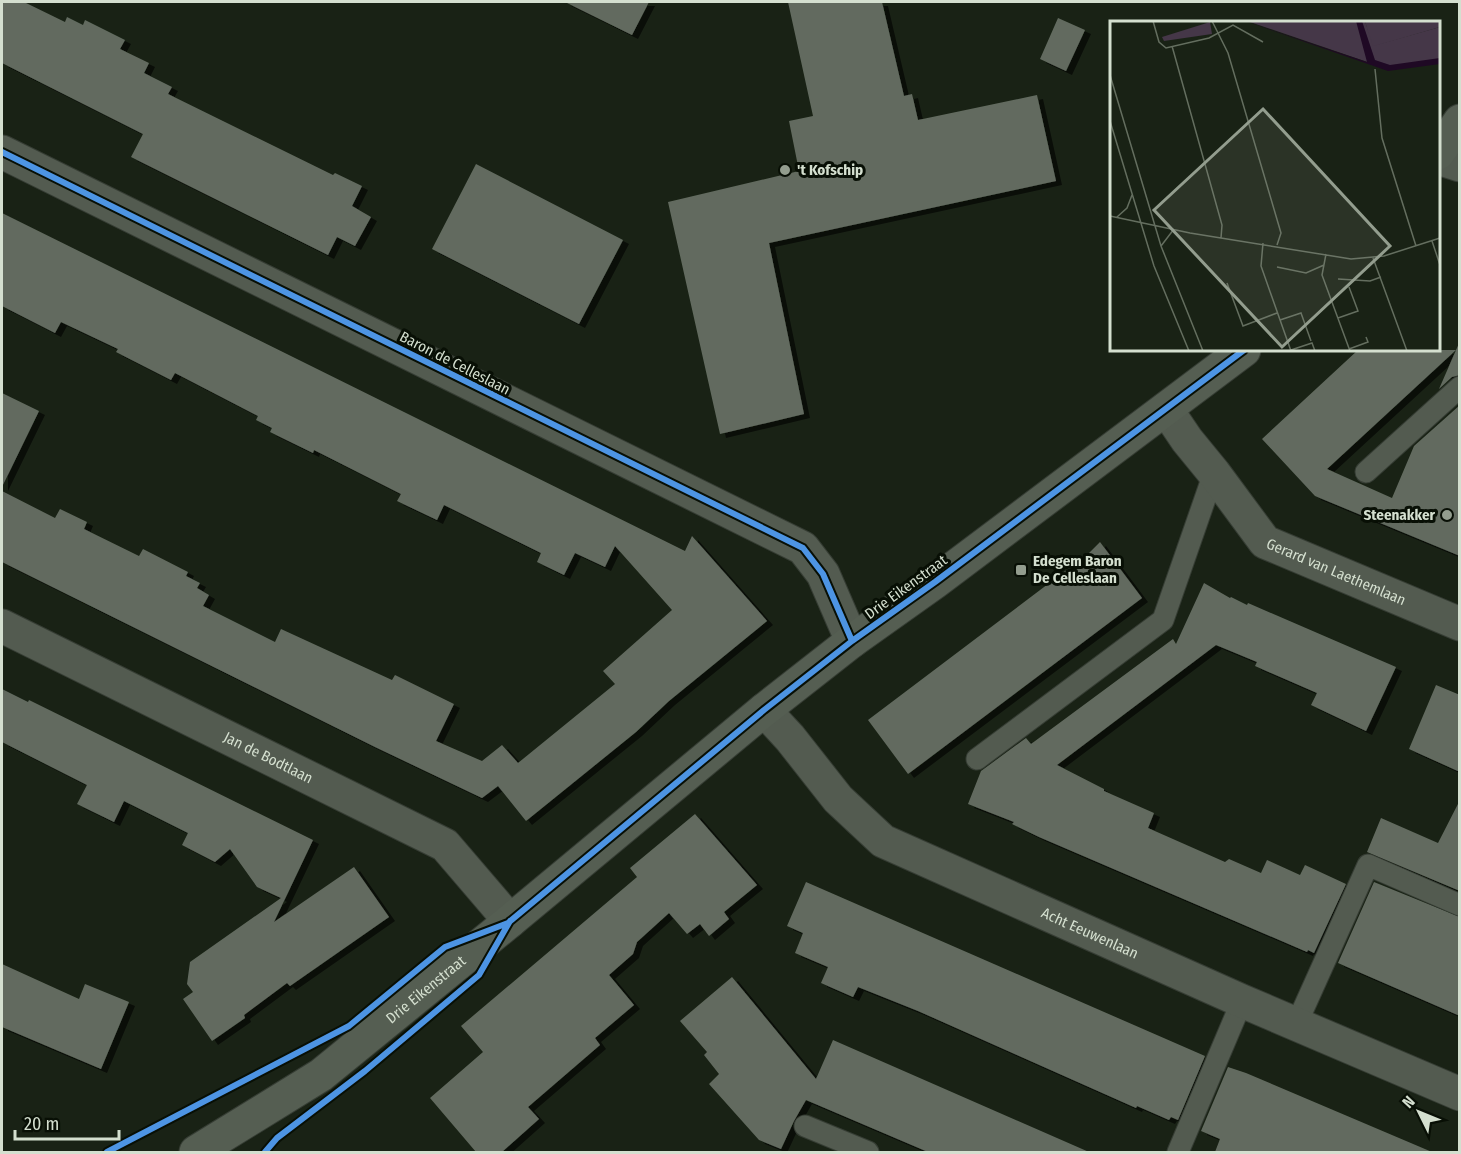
<svg xmlns="http://www.w3.org/2000/svg" width="1461" height="1154" font-family="'Fira Sans Condensed',sans-serif">
	<style>
		.building { fill: #626b5f; filter: url(#shadow) }
		.lines { fill: none; stroke-linecap: round; stroke-linejoin: round }
		.lane-casing { stroke: #363d34; stroke-width: 23 }
		.street-casing { stroke: #363d34; stroke-width: 35 }
		.secondary-casing { stroke: #363d34; stroke-width: 35 }
		.lane { stroke: #535b50; stroke-width: 21 }
		.street { stroke: #535b50; stroke-width: 33 }
		.secondary { stroke: #555e52; stroke-width: 33 }
		.cycleway-casing { stroke: #080f05; stroke-width: 10 }
		.cycleway { stroke: #4d94e3; stroke-width: 6 }
		.poi-dot { fill: #939d8e; stroke: #080f05; stroke-width: 2 }
		.labels { text-anchor: middle; dominant-baseline: central; stroke-width: 6; stroke-linejoin: round; paint-order: stroke }
		.poi-label { font-size: 15px; font-weight: bold; fill: #d4dfcf; stroke: #080f05; text-anchor: start }
		.street-label { font-size: 15px; fill: #d4dfcf; stroke: #080f05 }
		.inset-road { fill: none; stroke: #646e5f; stroke-width: 1.5 }
		.view { fill: #939d8e; fill-opacity: 0.15; stroke: #939d8e; stroke-width: 3 }
		.inset-edge { fill: none; stroke: #d4dfcf; stroke-width: 3 }
	</style>
	<defs>
		<filter id="shadow"><feDropShadow dx="6" dy="4" stdDeviation="0" flood-color="#0009"/></filter>
	</defs>
	<rect width="100%" height="100%" fill="#192215"/>
	<path class="building" d="M2,2H24L65,22L67,17L83,25L85,20L125,40L120,49L149,63L144,73L172,87L168,94L333,175L335,173L362,186L352,206L371,217L355,246L337,237L328,255L131,157L143,134L2,63Z
		M565,2H649L632,35Z
		M788,2H882L904,96L912,94L918,120L1037,95L1056,181L769,243L804,414L720,434L668,202L799,171L789,121L813,116Z
		M1058,18L1085,30L1066,71L1040,59Z
		M476,164L623,240L579,324L432,249Z
		M2,213L685,551L692,536L767,621L669,701L636,732L526,821L498,786L482,798L375,747L2,562V491L55,518L60,509L87,522L84,529L139,556L143,549L188,572L186,576L200,583L197,588L209,595L203,606L275,642L281,629L392,680L395,675L454,704L436,741L482,761L502,745L518,763L615,684L603,671L672,610L615,546L605,567L575,553L564,575L537,562L541,553L444,505L437,520L397,501L401,494L314,450L313,453L270,432L272,428L256,420L258,416L175,373L171,380L116,352L118,349L61,322L55,333L2,306Z
		M1460,341V375L1452,377L1439,389Z
		M1358,350H1456L1327,469L1392,498L1414,446L1460,405V556L1315,496L1262,439Z
		M2,393L39,411L2,487Z
		M1100,542L1142,598L908,774L868,720L1089,553Z
		M1204,583L1230,598L1231,597L1247,605L1248,603L1396,667L1366,731L1311,705L1317,693L1255,666L1257,662L1216,645L1057,765L1104,789V791L1154,813L1148,828L1225,862L1229,859L1261,873L1267,860L1300,875L1305,865L1346,884L1314,953L1308,950L1307,952L1039,837L1012,824L1014,822L968,804L981,771L1026,738L1031,744L1173,639L1176,644Z
		M1436,685L1460,695V772L1409,749Z
		M2,689L28,702L29,700L313,840L274,922L354,867L389,917L290,986L287,983L244,1015L245,1018L212,1041L183,999L193,992L187,984L190,962L281,898L257,887L230,849L215,862L182,845L188,833L124,801L114,822L77,804L87,785L2,742Z
		M1460,800V891L1367,852L1381,818L1438,843Z
		M695,814L757,885L724,912L729,919L709,936L700,924L687,934L669,913L637,942L633,954L609,975L634,1005L595,1038L600,1045L528,1107L539,1119L502,1152H476L430,1098L483,1052L461,1026L637,877L630,868Z
		M806,882L1205,1056L1178,1120L1171,1117L1169,1120L1137,1106L1136,1108L918,1011L858,987L853,997L821,983L828,967L795,953L803,933L787,926Z
		M1374,882L1460,917V1016L1338,963Z
		M2,964L79,999L85,984L129,1002L101,1069L2,1027Z
		M732,977L816,1079L833,1040L1089,1152H928L806,1100L794,1121L781,1149L759,1140L709,1084L719,1074L704,1055L707,1052L680,1021Z
		M1228,1067L1246,1073L1432,1152H1215L1220,1139L1201,1131Z"/>
	<g class="lines">
		<defs>
			<path id="lane" d="M1366,472L1460,387
				M977,759L1163,620L1214,473
				M1296,1025L1368,865L1460,905
				M805,1126L868,1152
				M1178,1152L1242,1001"/>
			<g id="street">
				<path d="M2,152L803,548L823,574L852,641"/>
				<path d="M1438,158L1460,165"/>
				<path id="s1" d="M1166,409L1187,440L1214,473L1265,542L1460,624"/>
				<path id="s2" d="M2,626L445,845L510,921"/>
				<path id="s3" d="M764,710L790,738L838,799L883,841L1242,1001L1460,1094"/>
			</g>
			<g id="secondary">
				<path d="M1438,153L1460,121"/>
				<path id="s4" d="M196,1152L321,1075L510,921L764,710L852,641L935,582L1244,350"/>
			</g>
		</defs>
		<use href="#lane" class="lane-casing"/>
		<use href="#street" class="street-casing"/>
		<use href="#secondary" class="secondary-casing"/>
		<use href="#lane" class="lane"/>
		<use href="#street" class="street"/>
		<use href="#secondary" class="secondary"/>
		<defs>
			<path id="cycleway" d="M2,152L803,548L823,574L852,641
				M107,1152L349,1026L445,947L508,923L764,710L852,641L935,582L1244,350
				M265,1152L277,1138L365,1071L479,975L510,921"/>
		</defs>
		<use href="#cycleway" class="cycleway-casing"/>
		<use href="#cycleway" class="cycleway"/>
	</g>
	<g class="poi-dot">
		<circle cx="785" cy="170" r="6"/>
		<circle cx="1447" cy="515" r="6"/>
		<rect x="1015" y="564" width="12" height="12" rx="3"/>
	</g>
	<g class="labels">
		<g class="poi-label">
			<text x="797" y="170">'t Kofschip</text>
			<text x="1435" y="515" text-anchor="end">Steenakker</text>
			<text x="1033" y="561">Edegem Baron<tspan x="1033" dy="17">De Celleslaan</tspan></text>
		</g>
		<g class="street-label">
			<text transform="translate(455 363) rotate(27)">Baron de Celleslaan</text>
			<text stroke="none"><textPath href="#s1" startOffset="243">Gerard van Laethemlaan</textPath></text>
			<text transform="translate(906 587) rotate(-36)">Drie Eikenstraat</text>
			<text stroke="none"><textPath href="#s2" startOffset="297">Jan de Bodtlaan</textPath></text>
			<text stroke="none"><textPath href="#s3" startOffset="404">Acht Eeuwenlaan</textPath></text>
			<text stroke="none"><textPath href="#s4" startOffset="282">Drie Eikenstraat</textPath></text>
		</g>
	</g>
	<g transform="translate(1110 21)">
		<rect width="330" height="330" fill="#192215"/>
		<path d="M255,0H330V6L262,26Z" fill="#453748"/>
		<path d="M137,0H255L263,25L330,6V42L278,48Z" fill="#453748"/>
		<path d="M100,1L102,13L54,20L52,16Z" fill="#453748"/>
		<path d="M135,0L257,41L246,0H252L265,39L280,44L330,37V43L278,50Z" fill="#1f0924"/>
		<path class="inset-road" d="M43,0L49,21L56,27L99,17L123,4L153,21M102,0L118,32L171,212L167,224M62,25L112,204L111,217M265,48L272,117L306,225M0,54L51,225L93,330M0,100L44,245L79,330M0,195L80,212L241,238L274,235L330,217M7,196L17,187L22,174M322,220L330,244M153,222L151,245L181,330M51,225L64,208M216,233L212,254L240,330M263,237L297,330M167,246L196,252L214,244M228,258L260,260L271,256M117,262L133,305L167,292M228,297L248,290L239,266M170,299L191,292L201,320M239,328L258,321L256,316M181,329L202,322L205,330"/>
		<path class="view" d="M153,88L280,225L172,326L44,189Z"/>
		<rect width="330" height="330" class="inset-edge"/>
	</g>
	<rect width="1461" height="1154" fill="none" stroke="#d4dfcf" stroke-width="6"/>
	<g transform="translate(1419 1112) rotate(313)" stroke="#080f05" stroke-width="4.5" paint-order="stroke">
	<path d="M0-4.5L10 22L0 15L-10 22Z" fill="#d4dfcf"/>
	<text y="-9" font-size="16" font-weight="bold" text-anchor="middle" fill="#d4dfcf">N</text>
	</g>
	<path d="M15 1130v9h104v-9" fill="none" stroke="#d4dfcf" stroke-width="3"/>
	<text x="24" y="1130" font-size="18" fill="#d4dfcf" stroke="#080f05" stroke-width="4.5" paint-order="stroke">20 m</text>
</svg>
